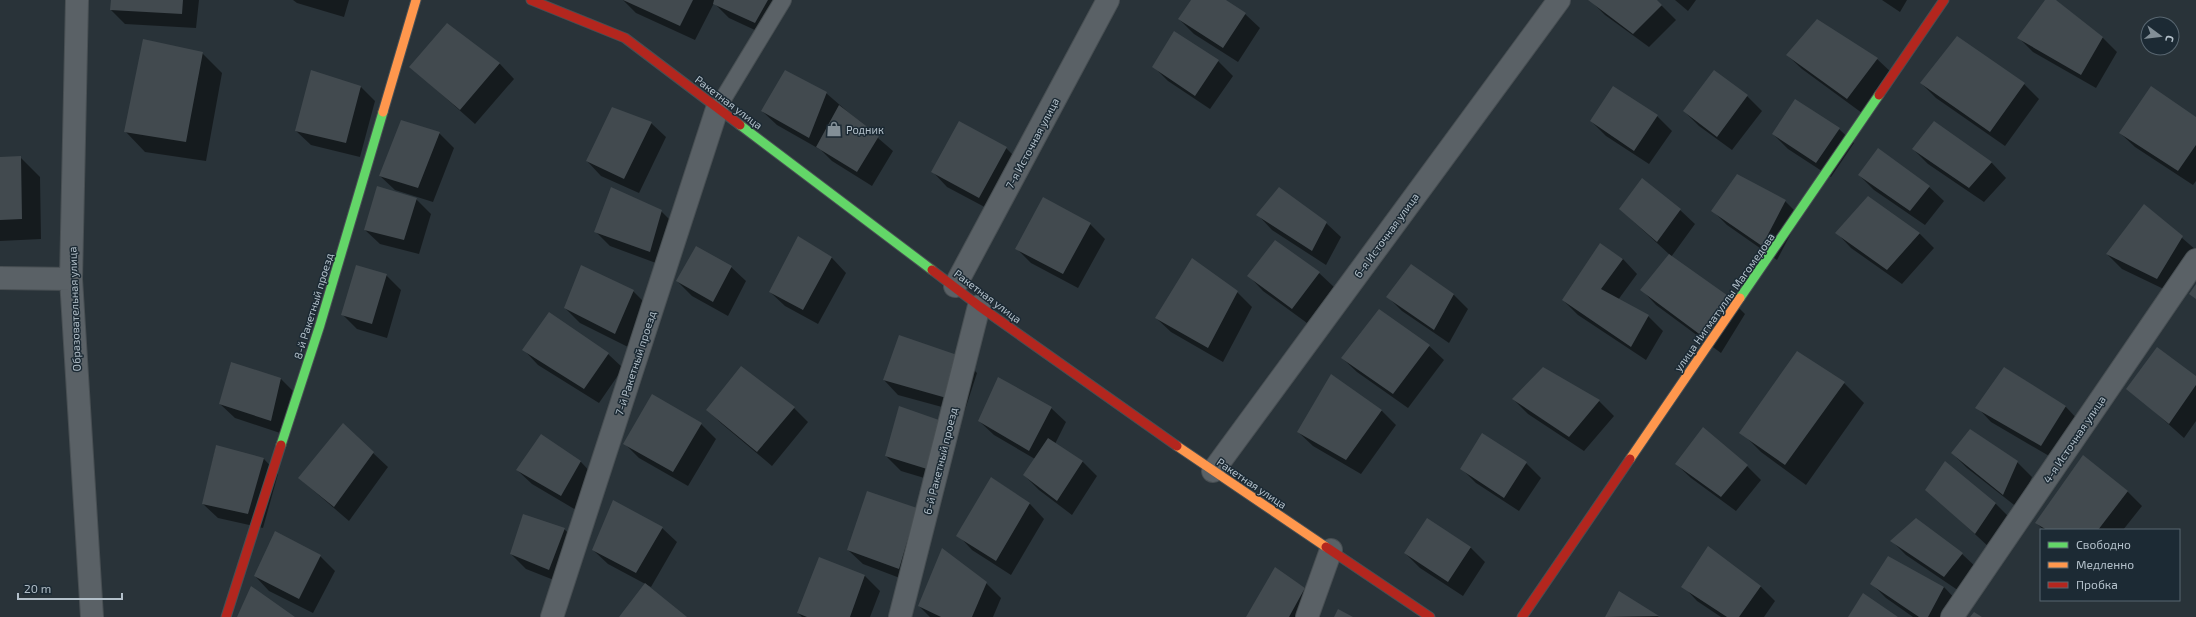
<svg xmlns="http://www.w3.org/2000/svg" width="2196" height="617" font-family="'Exo 2',sans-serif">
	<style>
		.shadow { fill: #0007 }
		.building { fill: #424a4f }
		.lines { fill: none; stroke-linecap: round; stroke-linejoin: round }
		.lane-casing { stroke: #484f53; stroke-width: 18 }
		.street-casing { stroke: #484f53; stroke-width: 24 }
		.fast-casing { stroke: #484f53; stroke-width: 11 }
		.slow-casing { stroke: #484f53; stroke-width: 11 }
		.jam-casing { stroke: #484f53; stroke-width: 11 }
		.lane { stroke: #5a6166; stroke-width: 16 }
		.street { stroke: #5a6166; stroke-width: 22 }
		.fast { stroke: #63d668; stroke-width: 9 }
		.slow { stroke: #ff974d; stroke-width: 9 }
		.jam { stroke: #b3261e; stroke-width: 9 }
		.labels { text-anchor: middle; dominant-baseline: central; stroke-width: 3; stroke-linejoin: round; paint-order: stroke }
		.street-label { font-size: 11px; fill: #b3c0ca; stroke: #1c2a34 }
		.poi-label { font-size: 11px; fill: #b3c0ca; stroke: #1c2a34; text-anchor: start }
	</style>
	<rect width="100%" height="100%" fill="#293339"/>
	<path class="shadow" d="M112,0H199L196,28L125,24L111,10Z
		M293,0H349L344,17L297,3Z
		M623,0H790L770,37L729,18L714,3L695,40L636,13Z
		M1192,0H1225L1245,14L1260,28L1238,62L1194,34L1179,19Z
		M1590,0H1656L1676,20L1649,47L1605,15Z
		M1675,0H1696L1688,11Z
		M1882,0H1907L1900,12Z
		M2046,0H2055L2103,38L2117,52L2096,88L2033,52L2019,38Z
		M447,24L500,64L514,79L475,124L411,67Z
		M1957,37L2024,84L2039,99L2005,146L1936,98L1921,83Z
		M202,53L222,73L206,161L145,152L125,131Z
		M1787,55L1877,59L1892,73L1862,113L1802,69Z
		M1218,61L1233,76L1210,109L1168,81L1153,66Z
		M361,87L375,101L360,157L311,145L296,131Z
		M826,93L893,151L872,186L832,161L821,150L777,125L762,111Z
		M1747,96L1762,111L1732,150L1699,126L1684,111Z
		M1657,116L1672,131L1649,164L1606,136L1591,121Z
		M2196,118V181L2193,185L2135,147L2120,133Z
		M1934,122L1992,163L2006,178L1984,202L1928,164L1913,149Z
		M651,123L666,137L639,193L601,176L587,161Z
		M1839,129L1854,143L1831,177L1788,149L1773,134Z
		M439,133L454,148L433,202L395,190L380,176Z
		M1006,148L1021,163L994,212L947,187L933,172Z
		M20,157L40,177L41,239L0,241V158Z
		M1737,175L1785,201L1800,216L1777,260L1727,225L1713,211Z
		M1859,175L1929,187L1944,201L1925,225L1874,190Z
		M416,199L431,214L419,254L380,244L365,230Z
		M2145,206L2196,250L2172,293L2122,269L2107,254Z
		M1620,209L1680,210L1695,224L1671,257L1730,299L1745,314L1721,353L1656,305L1642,290L1670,255Z
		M661,211L676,226L664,266L610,246L595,231Z
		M1258,215L1326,223L1341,237L1326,265L1272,230Z
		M1090,224L1105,239L1078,288L1031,263L1016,248Z
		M1837,233H1919L1934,248L1902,284L1851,248Z
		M799,237L832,258L846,273L818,324L785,306L770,292Z
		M1600,244L1623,259L1637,274L1618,300L1648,316L1663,331L1646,360L1578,315L1563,300Z
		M1411,265L1454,295L1468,309L1449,343L1402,311L1388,297Z
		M731,267L746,281L728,316L692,296L677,281Z
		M1319,273L1334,287L1307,323L1263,291L1249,276Z
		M386,275L401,290L387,338L357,329L342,314Z
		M633,291L648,306L630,348L580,323L565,308Z
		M1237,292L1252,307L1223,362L1171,332L1156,318Z
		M1429,346L1444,360L1408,408L1357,372L1342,358Z
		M524,350L608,354L623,368L599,403L538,365Z
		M962,358L977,373L964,413L898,395L884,380Z
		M231,363L281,379L296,394L286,435L235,418L220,404Z
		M1543,368L1599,401L1614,416L1584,451L1528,414L1513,399Z
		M2005,368L2066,407L2080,422L2056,460L1991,422L1977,407Z
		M1331,375L1382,411L1396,425L1361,474L1313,446L1298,432Z
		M2196,377V421L2184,438L2128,388Z
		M1844,383L1864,403L1806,485L1761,452L1741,432Z
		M652,396L701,424L716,439L688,486L639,458L625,444Z
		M794,408L808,422L772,466L722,424L707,410Z
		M899,408L941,483L901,471L886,456Z
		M1051,408L1066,422L1055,444L1082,461L1097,476L1072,515L1039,490L1024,475L1035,459L994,435L979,421Z
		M541,436L581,462L595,477L576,510L532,484L517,470Z
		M216,446L264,459L278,474L263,528L218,518L203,504Z
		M373,453L388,467L349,521L299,478Z
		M1952,453L2017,462L2032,477L2018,508L1967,468Z
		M1526,463L1541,478L1519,511L1476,483L1461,468Z
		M1676,464L1747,466L1761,480L1736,511L1691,478Z
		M992,478L1030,504L1044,519L1011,575L972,550L958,535Z
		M1926,489L1995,503L2010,518L1990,548Z
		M2127,491L2142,506L2123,530H2044L2036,523Z
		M916,509L913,583L863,564L848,550Z
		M1427,519L1471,548L1485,562L1463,596L1420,568L1405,553Z
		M662,528L677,542L651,587L608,564L593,550Z
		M564,529L579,543L564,584L526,569L511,554Z
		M1892,541L1962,554L1977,568L1959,591L1906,555Z
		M1708,548L1761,587L1775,601L1764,617H1721L1697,601L1683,586Z
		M320,556L335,571L313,613L269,591L255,576Z
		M820,559L865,576L880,591L870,617H802L798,613Z
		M1275,569L1305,588L1319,603L1312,617H1247Z
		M986,583L1001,598L993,617H930L919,606Z
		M1872,584L1944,587L1958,602L1950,617H1913L1886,598Z
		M1619,593L1659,617H1606Z"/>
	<path class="building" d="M111,0H183L182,14L110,10Z
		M623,0H693L680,26Z
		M714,0H768L755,23L713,4Z
		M1191,0H1226L1246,13L1223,48L1178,19Z
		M1588,0H1657L1662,5L1633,34Z
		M2045,0H2056L2103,37L2081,75L2017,38Z
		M1817,19L1878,58L1847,99L1786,55Z
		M447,23L500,63L460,110L409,67Z
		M1174,31L1219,60L1195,96L1152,67Z
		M1957,36L2025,83L1990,132L1920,83Z
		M143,39L203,52L186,142L124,132Z
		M311,70L361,86L346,143L295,131Z
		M785,70L827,92L809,138L761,111Z
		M1714,70L1748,95L1717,137L1683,111Z
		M1613,86L1658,115L1634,151L1590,121Z
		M2151,86L2196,117V145L2178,171L2119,133Z
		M1795,99L1840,128L1816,163L1772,134Z
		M839,105L879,136L857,172L816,147Z
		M612,107L652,122L624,179L586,161Z
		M401,120L440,132L418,188L379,176Z
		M959,121L1007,147L979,198L931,172Z
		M1934,121L1992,162L1969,188L1912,149Z
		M1878,148L1930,186L1910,211L1858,175Z
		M21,156L22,219L0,220V157Z
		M1737,174L1786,200L1762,246L1711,211Z
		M1642,178L1681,209L1657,242L1619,209Z
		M377,186L417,198L404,240L364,230Z
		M611,187L662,210L650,252L594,232Z
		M1279,187L1327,222L1312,251L1256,215Z
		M1868,196L1920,233L1887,270L1835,233Z
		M1043,197L1091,223L1063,274L1015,249Z
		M2144,204L2183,236L2157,279L2106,254Z
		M798,236L832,257L803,310L769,292Z
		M1275,240L1320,272L1292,309L1247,276Z
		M1600,243L1623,259L1601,289L1649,315L1631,347L1562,300Z
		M696,246L732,266L713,302L676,281Z
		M1669,254L1731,298L1706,339L1640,290Z
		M1192,258L1238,291L1208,348L1155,318Z
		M1411,264L1454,294L1434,330L1386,297Z
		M356,265L387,274L372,324L341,315Z
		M581,265L634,290L615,334L564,308Z
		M2196,284V299L2189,294Z
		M1379,309L1430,345L1393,394L1341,358Z
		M549,312L609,353L584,389L522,350Z
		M899,335L963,357L950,399L883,380Z
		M2157,347L2196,376V385L2169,424L2126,389Z
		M1797,351L1845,382L1785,465L1739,433Z
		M231,362L281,378L271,421L219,404Z
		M741,366L795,407L757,452L706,410Z
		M1543,367L1600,400L1569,437L1512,399Z
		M2004,367L2066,406L2041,446L1975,408Z
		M1331,374L1382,410L1346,460L1297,432Z
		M998,377L1052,407L1029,451L978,421Z
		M652,394L702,423L673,472L623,444Z
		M899,406L939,420L927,469L885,456Z
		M343,423L374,452L334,507L298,478Z
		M1703,427L1748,465L1721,497L1675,464Z
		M1970,429L2018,461L2003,495L1951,453Z
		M1482,433L1527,462L1504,498L1460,469Z
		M541,434L581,461L561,496L516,470Z
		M1048,438L1083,461L1057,501L1023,475Z
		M216,445L264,458L248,514L202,504Z
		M2083,455L2128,491L2098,530H2047L2035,523Z
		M1945,461L1996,503L1975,534L1925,490Z
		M991,477L1030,503L996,561L956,536Z
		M867,491L917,508L899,569L847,550Z
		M613,500L663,527L636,573L592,550Z
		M523,514L565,528L549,570L510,554Z
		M1427,518L1471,547L1448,582L1404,553Z
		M1916,518L1963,553L1944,577L1890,541Z
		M275,531L321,555L299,599L254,576Z
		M1708,546L1761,586L1739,617H1727L1681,587Z
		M942,548L987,582L972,617H941L918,606Z
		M1888,556L1944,587L1928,617H1919L1870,584Z
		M819,557L865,575L850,617H807L797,613Z
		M1275,567L1305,588L1289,617H1246Z
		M645,583L687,617H619Z
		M251,586L295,617H237Z
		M1619,591L1659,616L1605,617Z
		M1863,593L1898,617H1848Z
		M1338,609L1353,617H1334Z
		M1974,612L1982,617H1970Z"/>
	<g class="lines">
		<defs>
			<path id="lane" d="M717,109L783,0"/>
			<path id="street" d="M77,0L71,279L92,617
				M0,278L71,279
				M955,286L1108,0
				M1213,471L1559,0
				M552,617L717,109
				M900,617L979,306
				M1307,617L1331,550
				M1952,617L2196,260"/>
			<path id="fast" d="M740,125L932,270
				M1740,298L1879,95
				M281,445L320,325L383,112"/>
			<path id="slow" d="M383,112L416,0
				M1177,446L1326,547
				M1630,459L1740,298"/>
			<path id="jam" d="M531,0L625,38L740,125
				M1879,95L1944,0
				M932,270L979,306L1177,446
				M1326,547L1430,617
				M226,617L281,445
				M1522,617L1630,459"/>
		</defs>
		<use href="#lane" class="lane-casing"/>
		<use href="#street" class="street-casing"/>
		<use href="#fast" class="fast-casing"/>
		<use href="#slow" class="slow-casing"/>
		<use href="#jam" class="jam-casing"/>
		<use href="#lane" class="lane"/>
		<use href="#street" class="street"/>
		<use href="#fast" class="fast"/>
		<use href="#slow" class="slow"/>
		<use href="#jam" class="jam"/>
	</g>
	<defs>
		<symbol id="shop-bare" viewBox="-9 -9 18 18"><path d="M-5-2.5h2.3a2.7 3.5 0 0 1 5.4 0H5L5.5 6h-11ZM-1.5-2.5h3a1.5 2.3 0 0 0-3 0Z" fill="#838f97" stroke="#1c2a34" stroke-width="2.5" paint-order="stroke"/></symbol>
	</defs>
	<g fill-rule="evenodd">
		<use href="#shop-bare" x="823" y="118" width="22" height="22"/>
	</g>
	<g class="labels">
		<g class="street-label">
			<text transform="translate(729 102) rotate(37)">Ракетная улица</text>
			<text transform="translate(1032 143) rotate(-62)">7-я Источная улица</text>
			<text transform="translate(1386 235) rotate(-54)">6-я Источная улица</text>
			<text transform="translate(988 296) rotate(37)">Ракетная улица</text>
			<text transform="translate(1724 302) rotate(-55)">улица Нигматуллы Магомедова</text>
			<text transform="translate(313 306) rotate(-73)">8-й Ракетный проезд</text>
			<text transform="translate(74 309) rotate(-92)">Образовательная улица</text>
			<text transform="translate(635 363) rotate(-72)">7-й Ракетный проезд</text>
			<text transform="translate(2074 439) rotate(-56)">4-я Источная улица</text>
			<text transform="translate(940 461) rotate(-76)">6-й Ракетный проезд</text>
			<text transform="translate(1252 483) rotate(34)">Ракетная улица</text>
		</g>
		<g class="poi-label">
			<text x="846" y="129">Родник</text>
		</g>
	</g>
	<rect x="2040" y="529" width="140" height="72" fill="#1c2a34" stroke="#586670"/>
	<rect x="2048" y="542" width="20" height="6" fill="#63d668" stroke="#586670"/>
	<text x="2076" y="549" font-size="12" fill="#b3c0ca">Свободно</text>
	<rect x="2048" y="562" width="20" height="6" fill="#ff974d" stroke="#586670"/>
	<text x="2076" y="569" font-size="12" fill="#b3c0ca">Медленно</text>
	<rect x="2048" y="582" width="20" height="6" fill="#b3261e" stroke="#586670"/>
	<text x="2076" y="589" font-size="12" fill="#b3c0ca">Пробка</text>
	<g transform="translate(2160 36) rotate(105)"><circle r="19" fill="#1c2a34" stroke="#586670"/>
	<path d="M0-3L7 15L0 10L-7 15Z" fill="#838f97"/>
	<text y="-6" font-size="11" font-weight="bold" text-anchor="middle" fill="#b3c0ca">С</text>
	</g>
	<path d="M18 593v6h104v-6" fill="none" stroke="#b3c0ca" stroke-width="2"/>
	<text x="24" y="593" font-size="12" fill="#b3c0ca" stroke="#1c2a34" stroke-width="3" paint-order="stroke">20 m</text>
</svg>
